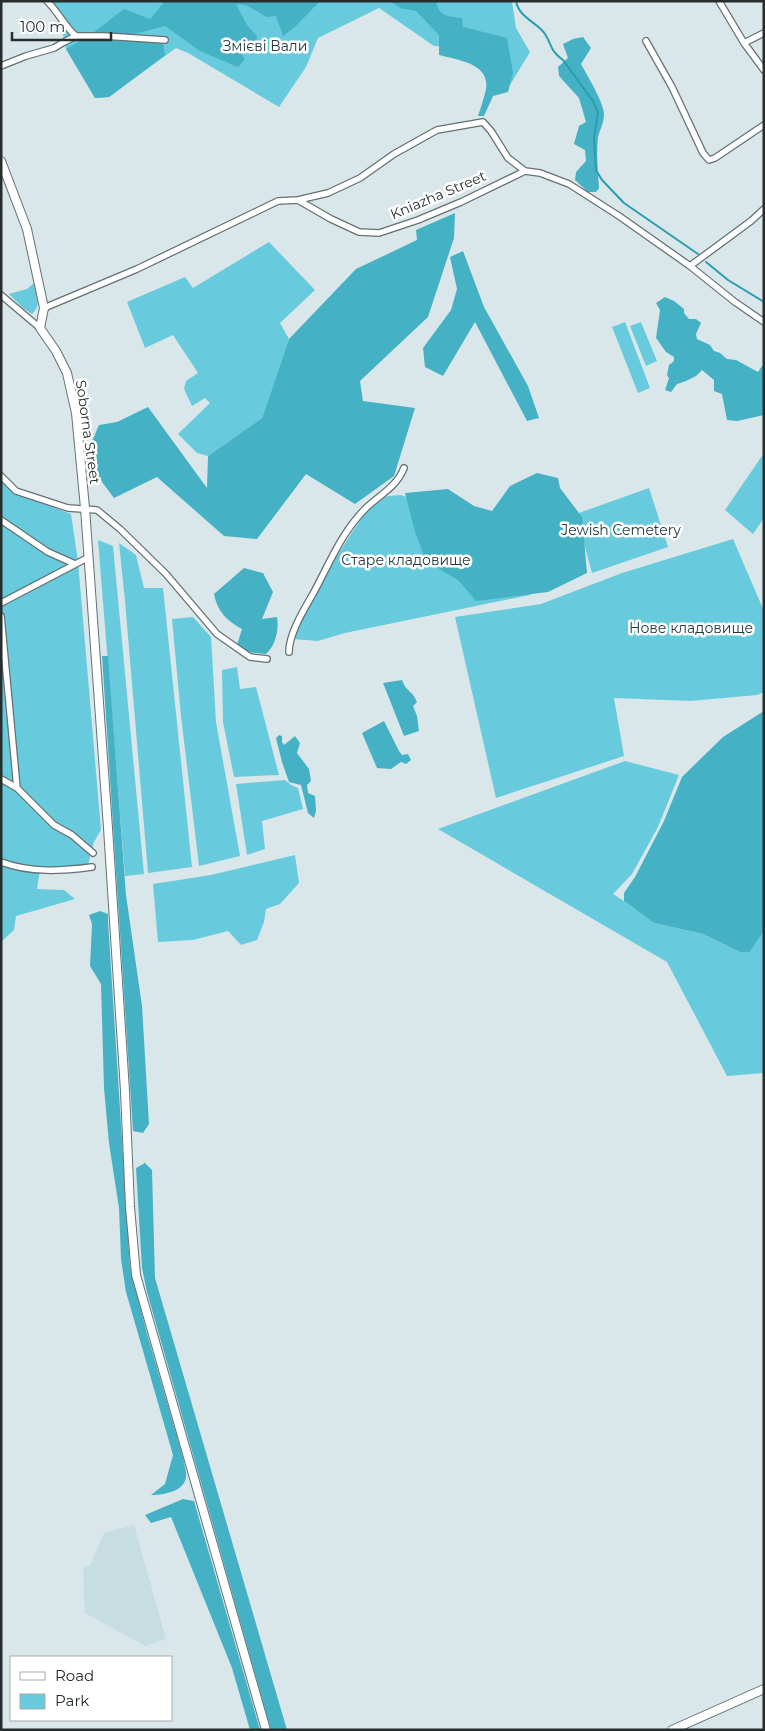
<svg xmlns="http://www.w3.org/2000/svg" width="765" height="1731" font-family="Montserrat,sans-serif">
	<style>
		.built { fill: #c6dde2 }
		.green { fill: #68cbdd }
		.forest { fill: #45b1c4 }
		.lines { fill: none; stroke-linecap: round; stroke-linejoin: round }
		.stream { stroke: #2a9daf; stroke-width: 2 }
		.street-casing { stroke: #647173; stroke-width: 8 }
		.secondary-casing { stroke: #647173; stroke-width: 10 }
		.street { stroke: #fff; stroke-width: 5.5 }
		.secondary { stroke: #fff; stroke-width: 8 }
		.labels { text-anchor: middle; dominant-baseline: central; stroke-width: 5; stroke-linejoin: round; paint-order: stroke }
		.park-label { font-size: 14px; fill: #223a3e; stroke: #fff }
		.street-label { font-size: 14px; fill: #272c2d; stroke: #fff }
	</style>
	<rect width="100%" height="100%" fill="#d9e7ea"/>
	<path class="built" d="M134,1525L166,1639L145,1646L85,1613L83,1568L90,1566L104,1533Z"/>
	<path class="green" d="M49,1H512L516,28L530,52L510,85L462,48L434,46L379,8L318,38L306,67L279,107L188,53L176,48L109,97L95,98L66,49L58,11Z
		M269,242L315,290L280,323L289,339L262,418L208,456L197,453L178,434L210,403L205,398L192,406L184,389L186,381L198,373L173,335L145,348L127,302L185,277L193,288Z
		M34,283L37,286C37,295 41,307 32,314L23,308L9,294L27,289Z
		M625,322L650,388L638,393L612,327Z
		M641,322L657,361L646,366L630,326Z
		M764,453V518L753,534L725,510Z
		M1,481L13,492L71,514L78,561L101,830L94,842L88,865L40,870L37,889L64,890L75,899L16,916L14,930L1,942Z
		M649,488L668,547L592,573L576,514Z
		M401,495L459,517L535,586L530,595L345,633L318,641L293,639L322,579L366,511L387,496Z
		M733,539L764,611V692L757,695L690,701L614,698L624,756L496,798L455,617L541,604L622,573Z
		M98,540L113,546L144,874L125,876Z
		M119,543L136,555L144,588H163L192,867L148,873L125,601Z
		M193,617L211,637L216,722L240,856L199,866L181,716L172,619Z
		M237,667L240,689L256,687L279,775L234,777L223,722L222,670Z
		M625,761L679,775L658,827L632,874L613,894L624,901L654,923L703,934L740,952H750L764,931V1073L727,1076L667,962L438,829Z
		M285,780L291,785L298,788L303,809L262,821L265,849L247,855L236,784Z
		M295,855L299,883L280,904L266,909L264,922L257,940L241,945L228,931L193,940L158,942L153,884L211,875Z"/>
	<path class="forest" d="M165,1H320L296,26L283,36L276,16L267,17L246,5L236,4L247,25L257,36L254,54L242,48L238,49L245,59L238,67L200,51L165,26L131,35L136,40L163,43L165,55L109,97L95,98L66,49L89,36L124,9L150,19Z
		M390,1H436C439,17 448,16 462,18L463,27L507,38L513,73L508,92L493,96L484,116H478C481,107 484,98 486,89C490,63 457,60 439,55V35L416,11L400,8Z
		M583,37L591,48L581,64C587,75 604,103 604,114C604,122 600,130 598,137C596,154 598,172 599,188L596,192H588L575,180L576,172L586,161L585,150L574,144L579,126L586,122L579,98L559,76L558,67L568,58L563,44L573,39Z
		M455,213L454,238L428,317L360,381L363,401L415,408L394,476L355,504L306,474L257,539L224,536L157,477L114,498L93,470V439L99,425L117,422L148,407L207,488L208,456L262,418L289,339L356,269L417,240L416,230Z
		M463,251L484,307L528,386L539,418L527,421L475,322L443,376L425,367L423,348L451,310L457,289L450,257Z
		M665,297L674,301L684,309V313L689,319H696L701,323L696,334L697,339L710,345L714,351L720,353L727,359L736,360L758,372L764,363V415L737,421L727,420L722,394L714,391V380L702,370L696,376L686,381L677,384L671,392L665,390L669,378L667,375L669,365L674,361V357L666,352L656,338L660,310L656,303Z
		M537,473L558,478L560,488L582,517L587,573L548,592L476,601L458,580L426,561L415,532L405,493L448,489L474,506L492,511L510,486Z
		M244,568L263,573L273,592L262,619L277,617C279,631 276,644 266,654L246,652L237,645L242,629C227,621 217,611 214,594Z
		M102,656H108L126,895L142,1006L149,1124L143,1133L133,1131Z
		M402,680C406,692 413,691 417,702L413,706L417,716L419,731L404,736L383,683Z
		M764,711V931L750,952H740L703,934L654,923L624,901V893L635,877L664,821L682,777L723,737Z
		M384,721L399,751L402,755L408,754L411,760L406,764L401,762L391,769L377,768L362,733Z
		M279,735L282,736V742L284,745L295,736L300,743L297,753L309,769L311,781L307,785L308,793L315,796L316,811L314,818L308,813L301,785L289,782L282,762L276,738Z
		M100,911L108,914V921L130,1266L146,1330L183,1457C184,1463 187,1473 186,1478C183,1492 163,1495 151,1495L165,1484L173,1455L126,1292L121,1259L119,1208L109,1143L104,1088L101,984L90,966L92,924L89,915Z
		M145,1163L152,1170L155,1278L287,1730H271L147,1292L142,1268L136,1168Z
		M183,1499L194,1501L260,1730H250L232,1668L171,1517L151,1523L145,1515Z"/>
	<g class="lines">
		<path class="stream" d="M516,1C519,18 537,22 545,34C552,45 550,51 563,60L593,101L598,113L594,137L596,170L602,180L624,203L698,254
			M706,262L728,280L764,302"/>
		<defs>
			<path id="street" d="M47,1C59,13 65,27 76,36H104L165,40
				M719,1L744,43L764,70
				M646,41L672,87L703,153L709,160L715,158L764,125
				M744,43L764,33
				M1,66L26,56L54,48L64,42L76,36
				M298,200L328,193L360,178L394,154L437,130L483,122L491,131L508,158L525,171
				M690,266L751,221L764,209
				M1,295L40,328
				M44,308L137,269L278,201L298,200L331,219L359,232L379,233L418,220L461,202L525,171L540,173L569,184L619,216L690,266L735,302L764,322
				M1,476L16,491L68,508L97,510L120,529L166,574L217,634L250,657L267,659
				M1,520L48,552L75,564
				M1,603L89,557
				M1,616L17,788
				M289,652C289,633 305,608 314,592C329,564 342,532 365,509C379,495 396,488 404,468
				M1,779L17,788L54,825L72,835L93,853
				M1,862C31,873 61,871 92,867"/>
			<path id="secondary" d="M1,161L27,229L44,308L40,328L56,351L67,373L76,413L85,508L108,828L125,1091L130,1207L136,1275L266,1730
				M672,1730L764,1689"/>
		</defs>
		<use href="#street" class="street-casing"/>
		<use href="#secondary" class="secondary-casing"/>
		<use href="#street" class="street"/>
		<use href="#secondary" class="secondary"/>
	</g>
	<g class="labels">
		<g class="park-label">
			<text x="265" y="46">Змієві Вали</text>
			<text x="621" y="530">Jewish Cemetery</text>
			<text x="406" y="560">Старе кладовище</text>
			<text x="691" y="628">Нове кладовище</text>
		</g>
		<g class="street-label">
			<text transform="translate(438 195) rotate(-23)">Kniazha Street</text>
			<text transform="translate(88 432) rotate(82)">Soborna Street</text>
		</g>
	</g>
	<rect width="765" height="1731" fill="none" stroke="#272c2d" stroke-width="5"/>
	<rect x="10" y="1656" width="162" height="65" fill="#ffffff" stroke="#a9abab"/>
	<rect x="20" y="1672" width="25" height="8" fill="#ffffff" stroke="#a9abab"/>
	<text x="55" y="1681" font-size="15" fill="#272c2d">Road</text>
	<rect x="20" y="1694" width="25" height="15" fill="#68cbdd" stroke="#a9abab"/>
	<text x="55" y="1706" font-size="15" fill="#272c2d">Park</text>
	<path d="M12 32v8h99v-8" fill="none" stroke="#272c2d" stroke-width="2.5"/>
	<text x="20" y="32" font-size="15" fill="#272c2d" stroke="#ffffff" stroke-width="4" paint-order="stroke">100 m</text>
</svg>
